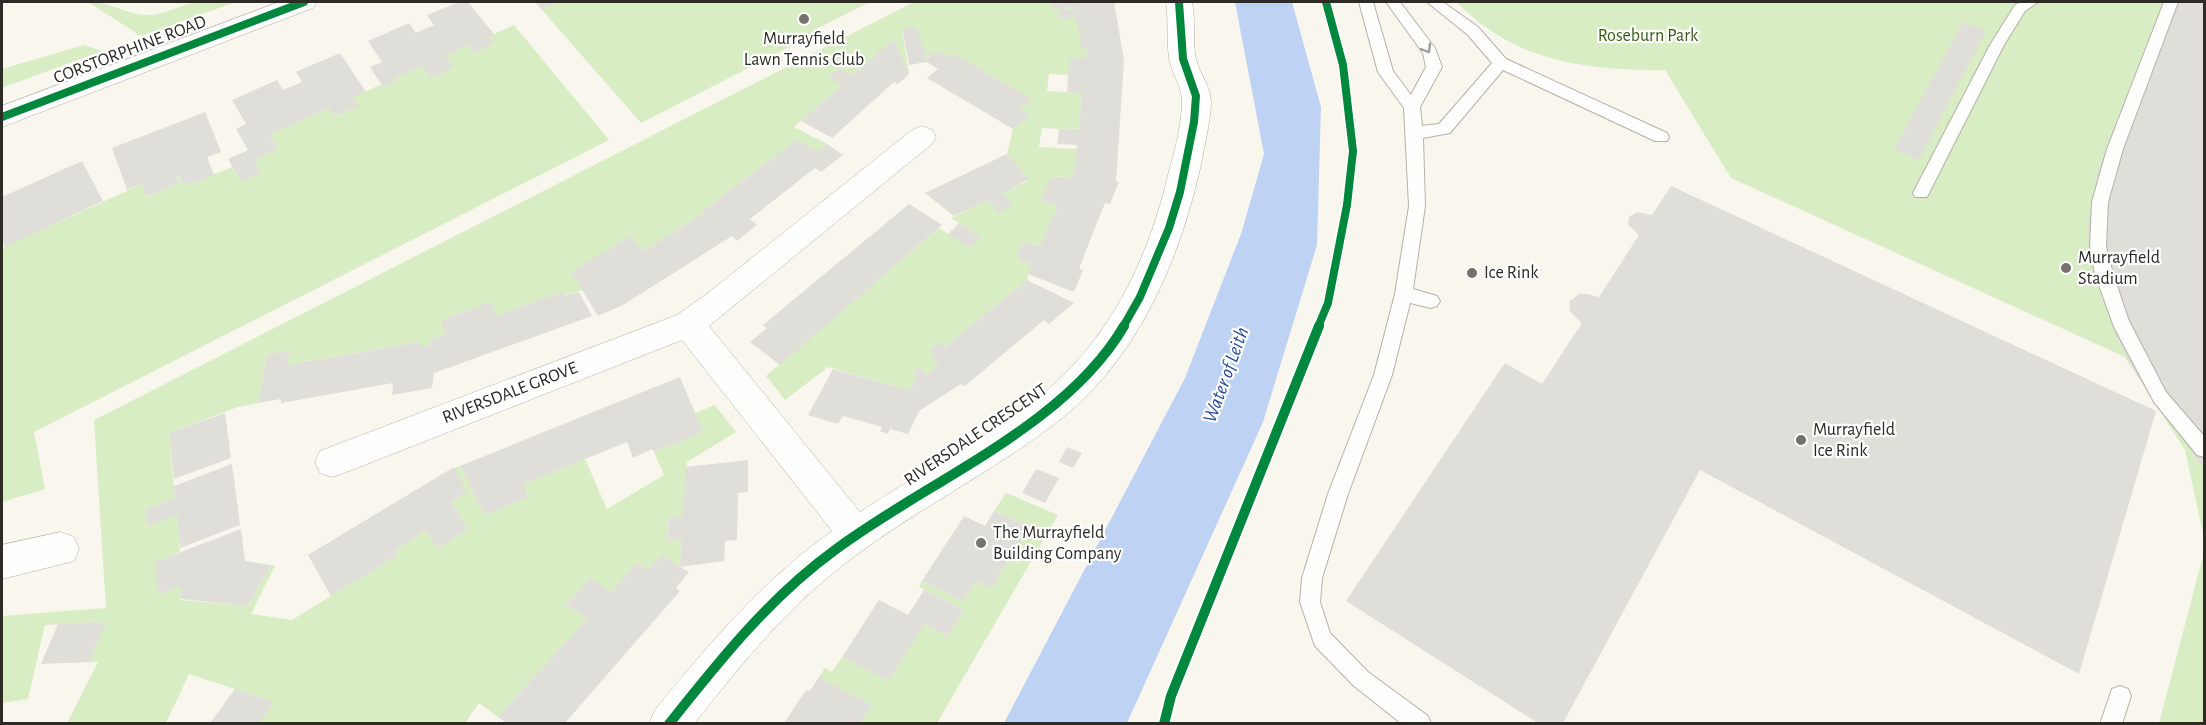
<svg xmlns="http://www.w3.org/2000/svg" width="2206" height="725" font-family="'Alegreya Sans',sans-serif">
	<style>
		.green { fill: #d8edc4 }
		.water { fill: #bed2f4 }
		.building { fill: #e0ded8 }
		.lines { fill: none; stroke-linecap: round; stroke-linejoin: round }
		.lane-casing { stroke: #b4b1ab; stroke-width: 2 }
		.street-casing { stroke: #b4b1ab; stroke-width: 1 }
		.primary-casing { stroke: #b4b1ab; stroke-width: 1 }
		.lane { fill: #fefefc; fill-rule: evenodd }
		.street { fill: #fefefc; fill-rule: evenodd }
		.primary { fill: #fefefc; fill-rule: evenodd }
		.cycleway-far1-casing { stroke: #fff; stroke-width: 11 }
		.cycleway-casing { stroke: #fff; stroke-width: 14 }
		.cycleway-far1 { stroke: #00873e; stroke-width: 8 }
		.cycleway { stroke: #00873e; stroke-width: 10 }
		.oneway { stroke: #a09f9c }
		.poi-dot { fill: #75726c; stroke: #fff; stroke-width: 2 }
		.labels { text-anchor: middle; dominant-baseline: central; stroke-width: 4.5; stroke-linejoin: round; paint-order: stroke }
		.park-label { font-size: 18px; fill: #385c17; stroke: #fff }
		.poi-label { font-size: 18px; fill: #2e2b26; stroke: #fff; text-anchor: start }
		.street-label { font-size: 18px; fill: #2e2b26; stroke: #fff }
		.water-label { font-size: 20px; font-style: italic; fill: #254b97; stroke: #fff }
	</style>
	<rect width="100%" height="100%" fill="#f9f6ee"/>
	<path class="green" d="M88,2C109,1 127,15 148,15C166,15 180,4 198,2C210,0 224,1 236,2L141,36Z
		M561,2H870L816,29L801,41L641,123L542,10Z
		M914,2H1051L1053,8L1075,7V9L1058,10L1060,18L1076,17L1087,48L1086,58L1068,75L1049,74L1047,91L1082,93L1079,130L1042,128L1039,147L1077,149L1074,175H1071L1069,179L1059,177L1050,180L1041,201L1058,205L1040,246L1023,242L1017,256L1020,261L1032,264L1027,280L945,347L940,343L929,351L935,356L932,359L939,365L928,375L919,368L913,372L917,377L909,390L828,367L785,400L766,376L939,228L970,248L981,237L951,218L988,200L998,212L1013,205L1003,193L1029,180L1007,154L1013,129L1030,115L1020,109L1031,99L956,55L952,58C943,53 936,49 928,57L927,62L917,27L902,30L909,74L894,40L853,75L839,68L829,77L842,85L794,127L827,144L817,151L796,140L703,211L705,212L644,251L630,237L571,272L582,290L566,296L564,291L496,316L491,302L441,320L445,335L432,339V344L420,347V342L287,365L290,352L267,355L258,403L238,407L169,433L175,498L146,509L147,526L177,515L180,552L155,562L180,586L181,600L248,606L271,565L275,566L251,614L292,620L397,555L395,550L426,531L437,548L468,529L451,502L454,468L460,466L485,515L528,497L524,484L585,459L607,509L664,475L654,452L702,432L695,413L715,405L736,432L687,462L683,515L669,517L667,541L682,539L680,567L662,555L648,570L637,563L611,592L591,578L566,605L587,619L498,717L479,703L465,723H259L274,702L189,674L166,723H67L98,662H89L105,622L45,625L28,699L2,703V616L106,608L94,420Z
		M1456,2H2204V538L2185,450L2125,357L1731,178L1665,70C1601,70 1537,65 1484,26C1474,19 1465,10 1456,2Z
		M514,25L609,140L34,432L45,489L2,502V248L142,184L147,197L179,183L174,171L185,186L232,167L241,182L254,160L278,149L270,134L329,108L335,117L358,106L353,97L382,84L384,86L395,81L394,79L422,66L430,78L445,56L468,45L474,53L495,43L490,36Z
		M84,45L102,51L2,88V69Z
		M1006,493L1058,515L937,723H860L871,705L819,677L825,668L832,672L842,657L888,681L925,624L948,636L964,610L919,587L922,581L963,601L976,581L991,589L1029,527L994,511Z
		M2204,553V723H2159L2203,556Z"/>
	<path class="water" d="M1235,2H1292L1321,107L1317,245L1263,422L1127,723H1004L1185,378L1241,234L1264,154Z"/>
	<path class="building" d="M459,2H468L494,34L490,36L495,43L474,53L468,45L445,56L454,67L430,78L422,66L394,79L396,81L383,87L370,67L382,62L368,41L409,23L416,33L434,25L427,15Z
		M535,2H561L542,10Z
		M1051,2H1114L1124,60L1116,181L1119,182L1110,204L1105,203L1092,235L1079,269L1083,270L1074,292L1028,274L1032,264L1020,261L1017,256L1023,242L1040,246L1058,205L1041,201L1050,179L1059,177L1069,179L1071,175H1074L1077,145L1057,144L1059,129L1079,130L1082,93L1067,92L1068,75L1070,58H1086L1087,48L1082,49L1076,17L1060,19L1058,10L1075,9L1074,7L1053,9Z
		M2166,2H2204V469L2137,376L2115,334L2091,261L2088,227L2098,170Z
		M1963,22L1986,31L1919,160L1894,149Z
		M917,27L927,60L930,54L936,52L942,53L952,58L956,55L1032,99L1020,109L1030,115L1013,129L927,78L938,69L927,62L909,65L902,29Z
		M894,39L909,74L898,84L894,82L832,138L801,121L842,85L828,78L839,68L853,75Z
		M340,53L366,92L353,97L359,106L334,117L329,108L270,134L278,149L254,160L261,173L241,182L228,159L248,150L236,129L246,124L232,100L277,80L283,90L293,86L302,82L296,72Z
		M205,112L221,152L207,157L214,175L185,186L174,171L179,183L146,197L142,184L127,190L112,148Z
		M796,140L817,151L827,144L843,155L821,172L815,168L750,219L757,225L737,241L732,236L623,305L598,316L571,272L630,236L644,251L705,212L703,211Z
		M1007,154L1029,179L1003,193L1013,205L998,213L988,200L954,216L925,193Z
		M82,161L103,201L5,247L2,239V197Z
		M1671,186L2156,411L2079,674L1700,470L1563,723H1538L1346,601L1505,363L1542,384L1582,323L1570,312L1569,302L1579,294H1587L1599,297L1639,235L1628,225L1629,217L1637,212L1652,215Z
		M909,204L942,225L780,365L750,342L767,328L763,325Z
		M959,223L982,237L970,248L948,234Z
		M1027,280L1074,303L1049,324L1044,320L965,386L961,384L919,411L908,434L890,429L888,434L880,431L882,427L843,416L838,424L808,415L833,369L909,390L917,377L913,372L919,368L928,375L939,365L931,359L935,356L929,351L940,343L945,347Z
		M564,291L566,296L579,292L592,316L434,373L432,388L392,395L393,383L281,403V399L258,403L267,355L290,351L287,365L420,342V347L432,344L431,339L445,335L441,320L491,302L496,316Z
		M680,377L703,432L654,452L652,449L633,458L627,442L524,484L528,497L485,515L460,466Z
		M225,413L231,458L174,479L169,433Z
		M1067,447L1082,453L1073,468L1059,462Z
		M748,460V492L738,493L737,540L725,541L724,561L680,567L689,572L676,588L680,591L565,723H506L498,717L587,619L566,605L591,578L611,592L637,563L648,570L662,555L680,567L682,539L667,541L669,517L683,515L686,467Z
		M232,464L240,525L180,548L177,515L147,526L146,509L175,498L174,486Z
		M454,467L467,492L451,502L468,529L437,548L426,531L395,550L398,555L331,596L308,555Z
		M1036,469L1059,478L1045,503L1022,493Z
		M994,511L1029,527L991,589L976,581L963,601L922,581L964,516L985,526Z
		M241,529L245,561L271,565L248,606L181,599L180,586L158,595L155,562Z
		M924,590L964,610L948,636L925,624L888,681L842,657L879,600L908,615Z
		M106,622L89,662L41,664L58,624Z
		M819,677L872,705L860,723H784L806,690L810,691Z
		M235,689L274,702L259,723H210Z"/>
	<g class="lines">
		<defs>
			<path id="lane" d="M1359,2H1373L1393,71L1411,95L1426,67L1423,53L1386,2H1400L1435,48L1442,67L1420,107L1422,126L1439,124L1492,63L1468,35L1427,2H1443L1478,27L1506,59L1667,133L1669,137L1667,141H1655L1503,70L1450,133L1423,138L1425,206L1413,289L1437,296L1440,301L1437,306L1431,308L1410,303L1392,375L1348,494L1322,578L1320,602L1330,633L1368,672L1428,716L1431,724H1402L1354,686L1315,646L1300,602L1302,578L1328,494L1374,375L1395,294L1409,206L1404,108L1378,72Z
				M2021,2H2038L2025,11L2004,45L1927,197H1915L1913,193L1990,45L2015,5Z
				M2164,2H2178L2123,149L2108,202L2106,246L2113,274L2129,321L2166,392L2204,436V457L2197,455L2154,402L2114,327L2095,274L2090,246L2092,202L2107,149Z
				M2120,686L2128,689L2131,696L2122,724H2100L2112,689Z"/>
			<path id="street" d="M1166,2H1192C1196,21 1192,40 1196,59C1200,75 1211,86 1211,103C1210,125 1204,147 1200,169C1178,265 1136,361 1056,423C989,474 913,511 847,562C788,607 740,665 694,724H649L655,710C708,645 763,580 832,531L682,340L344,473L332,477L320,473L315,462L320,451L677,315L708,293L912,130L922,126L932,130L936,137L932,144L709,326L860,512C917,474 979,443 1033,402C1108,344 1148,262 1169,171C1175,150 1181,127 1182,104C1183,86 1171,74 1169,57C1166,38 1169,20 1166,2Z
				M61,532L74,537L79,549L74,561L2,579V545Z"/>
			<path id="primary" d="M279,2H317L313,8L2,127V106Z"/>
		</defs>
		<use href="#lane" class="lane-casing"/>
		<use href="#street" class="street-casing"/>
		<use href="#primary" class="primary-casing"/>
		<use href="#lane" class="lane"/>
		<use href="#street" class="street"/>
		<use href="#primary" class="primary"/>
		<defs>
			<path id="cycleway-far1" d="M2,117L304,2
				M1123,327L1140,297L1169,228L1180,192L1194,122L1196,96L1183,59L1179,2
				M1318,327L1328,303L1347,205L1353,151L1343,65L1326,2"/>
			<path id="cycleway" d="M669,724C719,661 770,597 835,550C927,481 1065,427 1124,326
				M1164,724L1171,696L1319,326"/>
		</defs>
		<use href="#cycleway-far1" class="cycleway-far1-casing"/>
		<use href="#cycleway" class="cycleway-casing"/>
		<use href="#cycleway-far1" class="cycleway-far1"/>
		<use href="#cycleway" class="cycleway"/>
	</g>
	<defs><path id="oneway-chevron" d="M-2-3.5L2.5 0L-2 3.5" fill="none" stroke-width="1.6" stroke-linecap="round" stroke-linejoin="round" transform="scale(1.5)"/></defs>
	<use class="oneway" href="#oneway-chevron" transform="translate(1427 49) rotate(60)"/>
	<g class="poi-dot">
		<circle cx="804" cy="19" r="6"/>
		<circle cx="2066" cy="268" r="6"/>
		<circle cx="1472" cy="273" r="6"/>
		<circle cx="1801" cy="440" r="6"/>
		<circle cx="981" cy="543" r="6"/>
	</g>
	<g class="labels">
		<g class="park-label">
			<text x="1648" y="36">Roseburn Park</text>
		</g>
		<g class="poi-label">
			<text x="804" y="39" text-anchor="middle">Murrayfield<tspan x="804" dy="21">Lawn Tennis Club</tspan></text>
			<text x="2078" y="258">Murrayfield<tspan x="2078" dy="21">Stadium</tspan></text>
			<text x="1484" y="273">Ice Rink</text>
			<text x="1813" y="430">Murrayfield<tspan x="1813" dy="21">Ice Rink</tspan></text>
			<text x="993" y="533">The Murrayfield<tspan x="993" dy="21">Building Company</tspan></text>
		</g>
		<g class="street-label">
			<text transform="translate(130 50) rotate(-21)">CORSTORPHINE ROAD</text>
			<text transform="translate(510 393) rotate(-21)">RIVERSDALE GROVE</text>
			<text transform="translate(976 435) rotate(-34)">RIVERSDALE CRESCENT</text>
		</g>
		<g class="water-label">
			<text transform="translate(1226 375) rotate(-70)">Water of Leith</text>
		</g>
	</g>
	<rect width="2206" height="725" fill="none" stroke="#2e2b26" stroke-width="6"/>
</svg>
